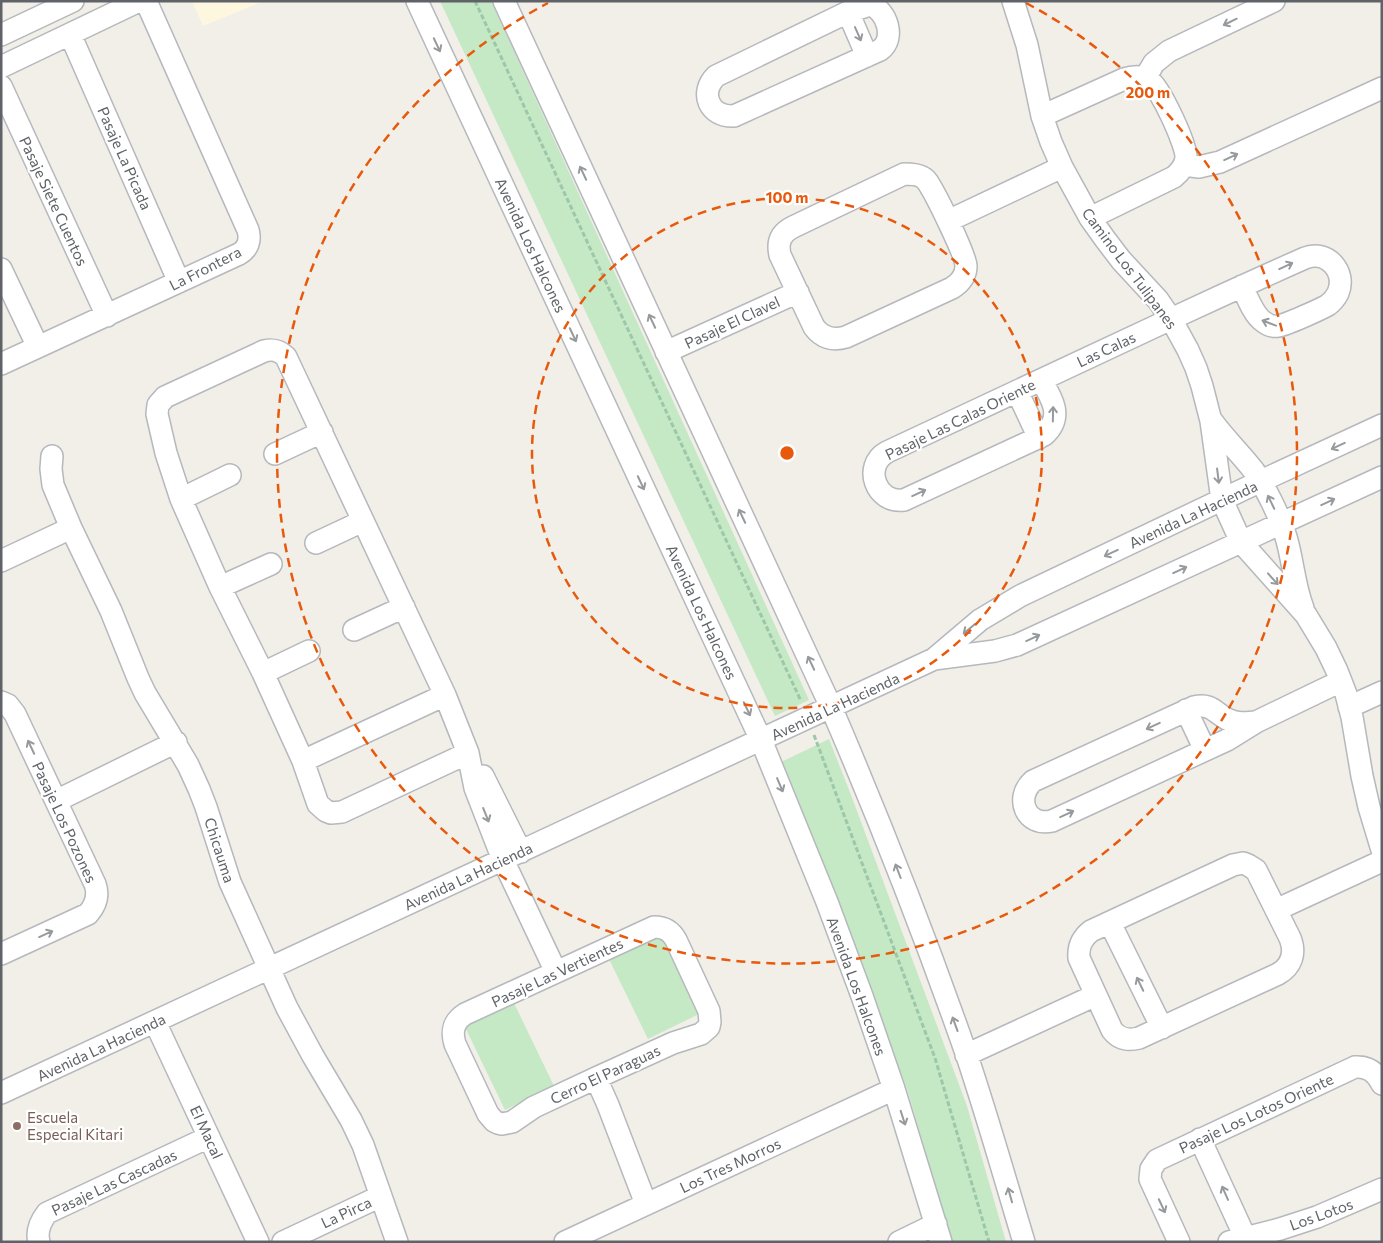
<svg xmlns="http://www.w3.org/2000/svg" width="1383" height="1243" font-family="Commissioner,sans-serif">
	<style>
		.commercial { fill: #fef7e0 }
		.green { fill: #c5e8c5 }
		.lines { fill: none; stroke-linecap: round; stroke-linejoin: round }
		.minor-casing { stroke: #b5b8bc; stroke-width: 24 }
		.path { stroke: #9cc7a9; stroke-width: 3; stroke-dasharray: 5 2.5; stroke-linecap: butt }
		.minor { stroke: #fff; stroke-width: 21 }
		.oneway { stroke: #979a9d }
		.ring { fill: none; stroke: #e8590c; stroke-width: 2.5; stroke-dasharray: 9 6 }
		.education-dot { fill: #8d6e63; stroke: #fff; stroke-width: 2 }
		.labels { text-anchor: middle; dominant-baseline: central; stroke-width: 4.5; stroke-linejoin: round; paint-order: stroke }
		.street-label { font-size: 15px; fill: #5f6368; stroke: #fff }
		.education-label { font-size: 15px; fill: #785e54; stroke: #fff; text-anchor: start }
		.centre { fill: #e8590c; stroke: #fff; stroke-width: 2.5 }
		.ring-label { font-size: 15px; text-anchor: middle; font-weight: bold; fill: #e8590c; stroke: #fff; stroke-width: 4.5; stroke-linejoin: round; paint-order: stroke }
	</style>
	<rect width="100%" height="100%" fill="#f1efe8"/>
	<path class="commercial" d="M192,1H264L203,26Z"/>
	<path class="green" d="M440,1H491L809,700L775,716Z
		M829,739L851,795L967,1106L1006,1242H952L907,1089L779,763Z
		M660,931L701,1013L648,1039L608,957Z
		M513,1001L554,1086L505,1110L464,1025Z"/>
	<g class="lines">
		<defs>
			<path id="minor" d="M417,1L761,740L827,902L862,996L894,1089L941,1242
				M504,1L831,707C880,821 925,936 966,1053C987,1115 1005,1179 1024,1242
				M1013,1L1027,45L1042,116L1051,142L1062,167L1090,218L1105,239L1121,260L1158,300L1171,319L1188,350L1196,368L1202,386L1211,421L1222,500L1241,542L1306,615L1326,648L1337,671L1346,694L1352,717L1362,776L1369,807L1382,850
				M870,5C887,10 896,39 880,50L734,116C709,117 699,93 716,76L848,12Z
				M848,12L867,56
				M70,34L179,282
				M1,35L73,1
				M1,67L139,1
				M1145,78L1154,63L1169,51L1274,1
				M1,86L107,316
				M1042,116L1124,79C1133,76 1142,75 1150,81C1160,88 1187,145 1186,158C1185,166 1180,172 1174,177L1090,218
				M1184,165L1199,167L1220,162L1382,88
				M904,174C910,174 917,174 922,177C926,179 928,182 930,186C937,197 966,256 966,266C966,276 960,283 952,288L846,337C833,341 822,338 814,327L780,255C777,242 781,233 793,227Z
				M948,221L1062,167
				M1,269L38,347
				M666,352L798,292
				M1,364L239,254C248,249 251,240 248,230L146,1
				M1041,380C1052,398 1064,417 1044,435L904,500C876,504 862,466 887,452L1171,319C1216,298 1260,278 1305,258C1327,249 1347,272 1338,293C1336,297 1332,302 1328,305C1321,309 1286,325 1278,326C1273,327 1268,325 1264,322C1254,316 1247,297 1242,286
				M1017,391L1039,438
				M1212,421C1225,439 1241,454 1254,471C1266,488 1280,517 1286,537C1293,560 1294,585 1303,608
				M275,454L322,432
				M52,456L51,469L53,485L71,528L111,611L138,678L145,693L188,765L199,789L206,807L230,882L287,1008L313,1056L351,1120L363,1145L397,1242
				M181,499L230,475
				M316,543L363,521
				M1,561L71,528
				M220,587L271,564
				M354,630L404,607
				M934,659L995,651L1017,645L1382,477
				M263,673L309,651
				M1,702L8,705L15,714L95,884C99,895 96,905 88,914L1,954
				M1349,707L1382,692
				M1186,710L1205,750
				M1256,722C1246,723 1236,724 1227,719C1214,712 1211,703 1194,707L1033,781C1014,798 1026,827 1052,821L1227,740L1256,722L1341,681
				M468,753L342,812L331,813L326,811L318,804L303,761L263,673L220,587L181,499L166,453L157,414L158,405L165,397L264,351C273,349 279,350 286,357L445,695L468,753L475,788L503,860L556,972
				M303,761L445,695
				M483,776L521,852
				M56,801L176,742
				M1243,863L1248,865L1256,870L1290,938C1296,953 1292,966 1278,974L1139,1038C1128,1041 1119,1039 1112,1030L1079,958C1078,946 1082,938 1091,931L1233,865Z
				M1276,910L1382,861
				M1110,923L1162,1028
				M654,927C665,927 671,931 676,940L709,1011L710,1022L709,1027L701,1034L673,1043L596,1078L534,1107L512,1122L502,1124L498,1123L494,1121L488,1114L455,1044C451,1031 454,1021 465,1014Z
				M155,1022L258,1242
				M966,1055L1096,995
				M596,1078L608,1105L646,1204
				M1,1093L934,659L980,620L1020,596L1261,481L1382,425
				M1200,1139L1245,1237
				M39,1242C36,1231 40,1222 47,1213L209,1137
				M283,1242L381,1196
				M565,1242L894,1089
				M899,1242L936,1224
				M1179,1242L1150,1179L1151,1169L1157,1160L1355,1067C1368,1066 1376,1072 1382,1084
				M1229,1242L1280,1229L1317,1217L1382,1189"/>
		</defs>
		<use href="#minor" class="minor-casing"/>
		<path class="path" d="M475,1L801,701
			M814,735L935,1058L989,1242"/>
		<use href="#minor" class="minor"/>
	</g>
	<defs><path id="oneway-shaft" d="M-6 0H5M1.5-3L5.5 0L1.5 3" fill="none" stroke-width="1.6" stroke-linecap="round" stroke-linejoin="round" transform="scale(1.25)"/></defs>
	<g class="oneway">
		<use href="#oneway-shaft" transform="translate(1230 22) rotate(154)"/>
		<use href="#oneway-shaft" transform="translate(858 34) rotate(66)"/>
		<use href="#oneway-shaft" transform="translate(437 45) rotate(65)"/>
		<use href="#oneway-shaft" transform="translate(1231 157) rotate(-25)"/>
		<use href="#oneway-shaft" transform="translate(583 173) rotate(-115)"/>
		<use href="#oneway-shaft" transform="translate(1286 266) rotate(-25)"/>
		<use href="#oneway-shaft" transform="translate(652 321) rotate(-115)"/>
		<use href="#oneway-shaft" transform="translate(1269 323) rotate(-159)"/>
		<use href="#oneway-shaft" transform="translate(573 335) rotate(65)"/>
		<use href="#oneway-shaft" transform="translate(1053 414) rotate(-89)"/>
		<use href="#oneway-shaft" transform="translate(1338 446) rotate(155)"/>
		<use href="#oneway-shaft" transform="translate(1218 476) rotate(83)"/>
		<use href="#oneway-shaft" transform="translate(641 483) rotate(65)"/>
		<use href="#oneway-shaft" transform="translate(919 493) rotate(-25)"/>
		<use href="#oneway-shaft" transform="translate(1271 502) rotate(-116)"/>
		<use href="#oneway-shaft" transform="translate(1328 502) rotate(-25)"/>
		<use href="#oneway-shaft" transform="translate(742 516) rotate(-115)"/>
		<use href="#oneway-shaft" transform="translate(1111 553) rotate(155)"/>
		<use href="#oneway-shaft" transform="translate(1180 570) rotate(-25)"/>
		<use href="#oneway-shaft" transform="translate(1273 579) rotate(48)"/>
		<use href="#oneway-shaft" transform="translate(969 629) rotate(140)"/>
		<use href="#oneway-shaft" transform="translate(1033 638) rotate(-25)"/>
		<use href="#oneway-shaft" transform="translate(811 663) rotate(-115)"/>
		<use href="#oneway-shaft" transform="translate(747 709) rotate(65)"/>
		<use href="#oneway-shaft" transform="translate(1153 726) rotate(155)"/>
		<use href="#oneway-shaft" transform="translate(31 747) rotate(-115)"/>
		<use href="#oneway-shaft" transform="translate(780 785) rotate(67)"/>
		<use href="#oneway-shaft" transform="translate(1067 814) rotate(-25)"/>
		<use href="#oneway-shaft" transform="translate(486 815) rotate(68)"/>
		<use href="#oneway-shaft" transform="translate(898 871) rotate(-111)"/>
		<use href="#oneway-shaft" transform="translate(46 934) rotate(-24)"/>
		<use href="#oneway-shaft" transform="translate(1140 984) rotate(-116)"/>
		<use href="#oneway-shaft" transform="translate(955 1024) rotate(-110)"/>
		<use href="#oneway-shaft" transform="translate(903 1118) rotate(72)"/>
		<use href="#oneway-shaft" transform="translate(1225 1193) rotate(-114)"/>
		<use href="#oneway-shaft" transform="translate(1010 1195) rotate(-106)"/>
		<use href="#oneway-shaft" transform="translate(1162 1206) rotate(65)"/>
	</g>
	<g class="ring">
		<circle cx="787" cy="453" r="255"/>
		<path d="M1026 3A510 510 0 1 1 548 3"/>
	</g>
	<circle class="education-dot" cx="17" cy="1126" r="5"/>
	<g class="labels">
		<g class="street-label">
			<text transform="translate(125 158) rotate(66)">Pasaje La Picada</text>
			<text transform="translate(54 201) rotate(65)">Pasaje Siete Cuentos</text>
			<text transform="translate(531 245) rotate(65)">Avenida Los Halcones</text>
			<text transform="translate(205 268) rotate(-27)">La Frontera</text>
			<text transform="translate(1130 268) rotate(53)">Camino Los Tulipanes</text>
			<text transform="translate(732 322) rotate(-25)">Pasaje El Clavel</text>
			<text transform="translate(1106 349) rotate(-25)">Las Calas</text>
			<text transform="translate(960 419) rotate(-26)">Pasaje Las Calas Oriente</text>
			<text transform="translate(1193 514) rotate(-25)">Avenida La Hacienda</text>
			<text transform="translate(702 612) rotate(65)">Avenida Los Halcones</text>
			<text transform="translate(835 706) rotate(-25)">Avenida La Hacienda</text>
			<text transform="translate(65 822) rotate(65)">Pasaje Los Pozones</text>
			<text transform="translate(220 850) rotate(72)">Chicauma</text>
			<text transform="translate(468 876) rotate(-25)">Avenida La Hacienda</text>
			<text transform="translate(557 972) rotate(-25)">Pasaje Las Vertientes</text>
			<text transform="translate(857 986) rotate(70)">Avenida Los Halcones</text>
			<text transform="translate(101 1047) rotate(-25)">Avenida La Hacienda</text>
			<text transform="translate(605 1074) rotate(-25)">Cerro El Paraguas</text>
			<text transform="translate(1256 1113) rotate(-25)">Pasaje Los Lotos Oriente</text>
			<text transform="translate(207 1132) rotate(65)">El Macal</text>
			<text transform="translate(730 1165) rotate(-25)">Los Tres Morros</text>
			<text transform="translate(114 1182) rotate(-25)">Pasaje Las Cascadas</text>
			<text transform="translate(346 1212) rotate(-25)">La Pirca</text>
			<text transform="translate(1321 1214) rotate(-20)">Los Lotos</text>
		</g>
		<g class="education-label">
			<text x="27" y="1117">Escuela<tspan x="27" dy="17">Especial Kitari</tspan></text>
		</g>
	</g>
	<circle cx="787" cy="453" r="8" class="centre"/>
	<g class="ring-label">
		<text x="1148" y="98">200 m</text>
		<text x="787" y="203">100 m</text>
	</g>
	<rect width="1383" height="1243" fill="none" stroke="#5f6368" stroke-width="5"/>
</svg>
